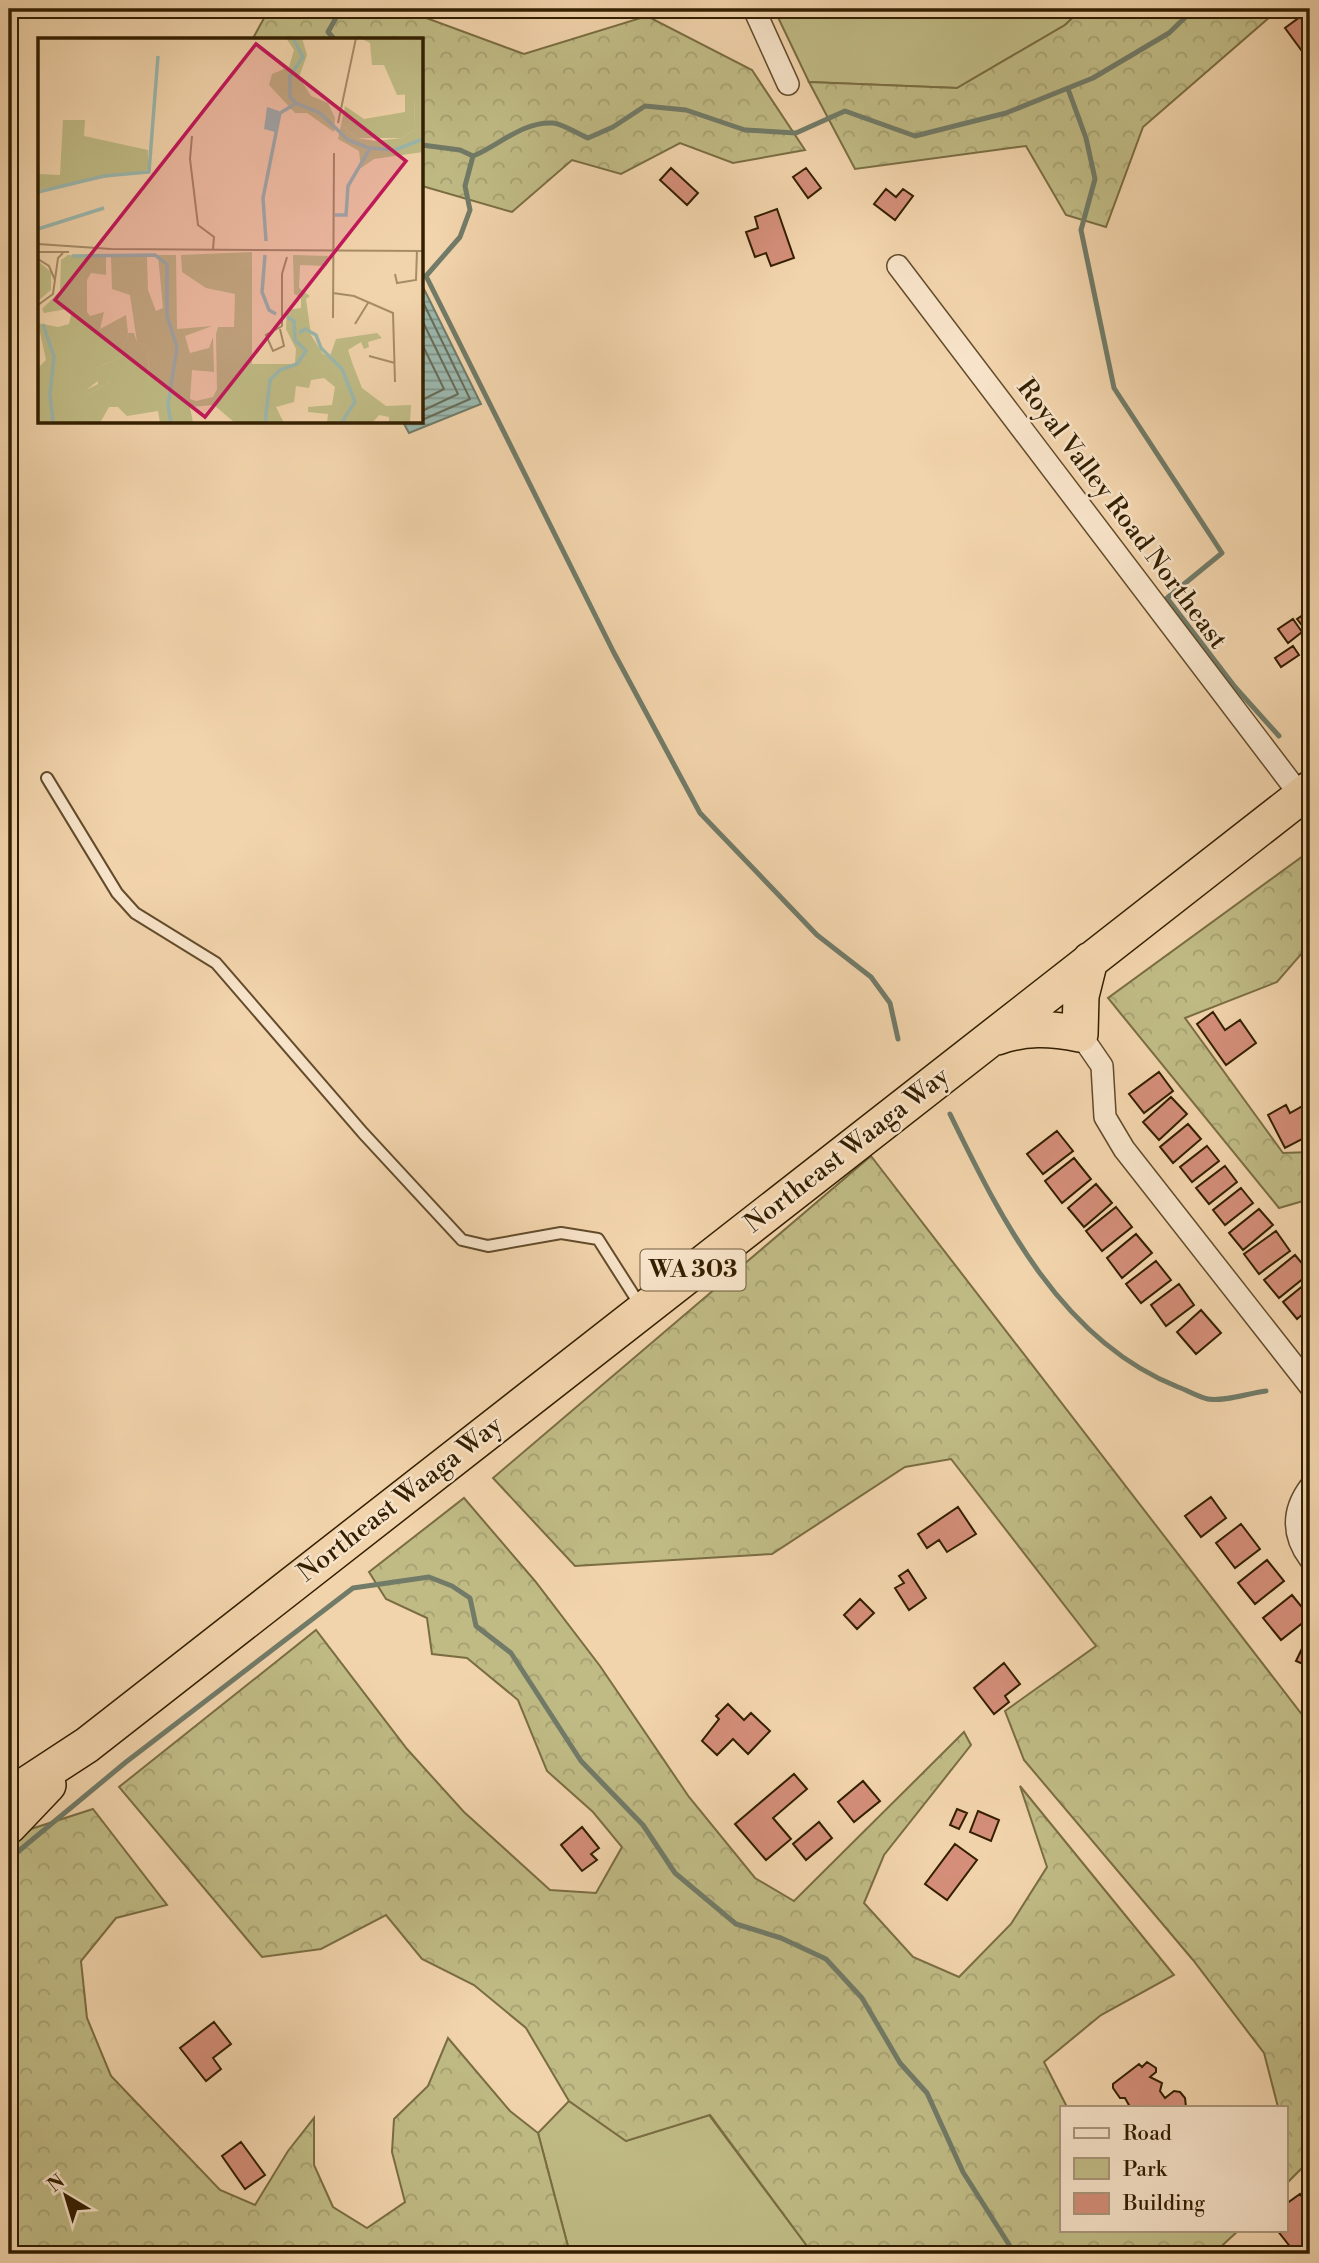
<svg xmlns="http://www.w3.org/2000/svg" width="1319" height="2263" font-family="'Libre Bodoni',serif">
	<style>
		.green { fill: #c0bb85; stroke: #7a6d42; stroke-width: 2 }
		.forest { fill: url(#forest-crowns); stroke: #7a6d42; stroke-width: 2 }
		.water { fill: url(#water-rules); stroke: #717b68; stroke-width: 2 }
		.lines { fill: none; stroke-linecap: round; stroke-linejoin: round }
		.shore { stroke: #676c57; stroke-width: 2 }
		.stream { stroke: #717b68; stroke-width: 5 }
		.building { fill: #d48e79; stroke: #331f00; stroke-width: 2 }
		.service-casing { stroke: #634c2b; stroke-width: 14 }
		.minor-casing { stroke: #634c2b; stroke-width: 24 }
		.trunk-casing { stroke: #331f00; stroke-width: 38 }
		.service { stroke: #f7e3c9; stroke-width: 10 }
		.minor { stroke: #f7e3c9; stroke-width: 21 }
		.trunk { stroke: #f2d4ac; stroke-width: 35 }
		.labels { text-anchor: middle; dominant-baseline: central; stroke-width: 5; stroke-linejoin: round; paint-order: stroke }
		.shield { fill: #f7e3c9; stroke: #6e5a3c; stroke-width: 2 }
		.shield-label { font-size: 24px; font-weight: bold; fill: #331f00 }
		.street-label { font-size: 26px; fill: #331f00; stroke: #f7e3c9 }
		.inset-river { fill: none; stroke: #9bb8ae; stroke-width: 3.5 }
		.inset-road { fill: none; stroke: #a68c67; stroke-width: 2 }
		.view { fill: #c2185b; fill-opacity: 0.15; stroke: #c2185b; stroke-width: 3.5 }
		.inset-edge { fill: none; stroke: #331f00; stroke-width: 3.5 }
	</style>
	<defs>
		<pattern id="forest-crowns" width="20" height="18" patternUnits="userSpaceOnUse" patternTransform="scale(1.75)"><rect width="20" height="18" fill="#c0bb85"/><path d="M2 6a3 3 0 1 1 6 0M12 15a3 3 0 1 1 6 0" fill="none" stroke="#a5a071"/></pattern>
		<pattern id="water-rules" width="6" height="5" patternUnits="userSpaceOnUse" patternTransform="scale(1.75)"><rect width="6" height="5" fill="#9bb8ae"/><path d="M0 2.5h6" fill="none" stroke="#7f958b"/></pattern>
	</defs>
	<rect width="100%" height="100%" fill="#f2d4ac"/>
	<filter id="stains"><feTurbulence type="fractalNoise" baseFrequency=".00286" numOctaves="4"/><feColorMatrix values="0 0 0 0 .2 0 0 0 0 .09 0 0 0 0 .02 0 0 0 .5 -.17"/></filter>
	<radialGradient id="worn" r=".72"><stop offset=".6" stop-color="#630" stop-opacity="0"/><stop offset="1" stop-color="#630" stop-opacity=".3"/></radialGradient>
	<path class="green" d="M774,9H1082L1065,25L957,88L809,82Z
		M569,2101L626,2141L709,2115L813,2254H570L538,2133Z"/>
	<path class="forest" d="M269,9H402L524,54L647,16L752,70L805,150L733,163L680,143L621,174L572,160L512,212L422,186V40H252Z
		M1082,9H1279L1143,127L1106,227L1066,215L1026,146L855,169L809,82L957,88L1065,25Z
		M1303,856L1310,867V944L1277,982L1185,1018L1283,1153L1310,1152V1199L1279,1208L1108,998Z
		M871,1156L1310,1725V2160L1286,2184V2107H1278L1264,2053L1193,1960L1024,1760L1005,1711L1096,1646L951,1459L905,1467L772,1554L575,1566L493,1478Z
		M464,1498L535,1581L600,1666L689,1797L755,1878L794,1901L964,1732L971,1745L884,1855L864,1903L913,1957L959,1977L1011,1924L1047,1867L1020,1786L1174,1975L1101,2015L1044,2062L1067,2107H1062V2230H1239L1213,2254H813L710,2115L626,2141L569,2101L526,2028L474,1985L422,1959L386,1915L321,1949L262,1957L119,1787L316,1630L407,1749L464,1812L550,1890L596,1893L622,1847L593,1812L547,1771L518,1700L467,1658L432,1654L427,1618L386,1599L369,1572Z
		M93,1809L167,1905L116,1918L81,1961L87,2018L111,2076L220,2190L255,2205L288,2151L314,2118V2165L333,2207L367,2228L405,2202L392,2152L394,2119L428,2086L448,2038L510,2111L538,2133L570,2254H9V1848L31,1829Z"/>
	<path class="water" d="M422,285L481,404L409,433L403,422H422Z"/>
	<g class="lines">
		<path class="shore" d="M422,300L470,399L422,420
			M422,320L458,394L422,411
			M422,344L444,389L422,400"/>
		<path class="stream" d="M335,40L328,32L341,9
			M1068,89L1086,138L1095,179L1081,230L1114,388L1222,553L1167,598L1235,687L1279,736
			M422,145L460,150L473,156C498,146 523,121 553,123C563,124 578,134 588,138L613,127L645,106L686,110L745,130L796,133L845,111L915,136L1006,113L1093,78L1169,33L1194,9
			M473,156L465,186L470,210L460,237L426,276L613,651L700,813L817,935L871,977L890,1003L898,1039
			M950,1114C1002,1221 1062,1341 1178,1387C1187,1390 1198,1397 1208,1399C1224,1402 1249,1393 1266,1391
			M9,1859L126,1762L353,1588L429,1577L452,1586L470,1598L476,1626L511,1653L581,1761L643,1825L675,1873L736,1924L781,1938L826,1959L862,1998L900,2063L927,2093L963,2172L1015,2254"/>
	</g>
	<path class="building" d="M1300,17L1310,30V62L1285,28Z
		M671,168L698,193L687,205L660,180Z
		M806,168L821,188L808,198L793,177Z
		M886,189L896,197L903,189L913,196L895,220L874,204Z
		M777,209L794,258L771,266L766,253L755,257L746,232L758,228L755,217Z
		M1309,611L1310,625L1305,629L1297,619Z
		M1293,619L1302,632L1288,643L1278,629Z
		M1293,646L1299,655L1281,667L1275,658Z
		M1213,1012L1225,1030L1240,1020L1256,1043L1226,1065L1197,1024Z
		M1159,1072L1173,1091L1144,1113L1129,1094Z
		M1171,1097L1187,1114L1159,1140L1143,1122Z
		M1308,1103L1310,1135L1285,1148L1268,1115L1286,1105L1290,1113Z
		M1188,1124L1201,1139L1173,1163L1160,1147Z
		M1057,1131L1073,1151L1043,1174L1027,1154Z
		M1207,1146L1219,1161L1192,1182L1180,1167Z
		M1074,1158L1091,1179L1062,1203L1045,1181Z
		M1225,1166L1237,1182L1209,1204L1196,1188Z
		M1096,1184L1112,1203L1084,1227L1068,1208Z
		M1241,1188L1253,1203L1225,1225L1213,1210Z
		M1116,1207L1132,1227L1102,1251L1086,1231Z
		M1259,1209L1273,1225L1243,1250L1229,1233Z
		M1276,1231L1290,1251L1259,1274L1244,1254Z
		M1136,1234L1152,1253L1122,1278L1107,1258Z
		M1295,1255L1310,1273L1279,1298L1264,1280Z
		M1156,1261L1171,1280L1141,1303L1126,1284Z
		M1310,1280V1308L1297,1319L1283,1302Z
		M1179,1284L1194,1305L1166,1326L1151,1305Z
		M1201,1310L1221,1333L1196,1354L1177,1332Z
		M1211,1497L1226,1518L1201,1537L1185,1516Z
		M958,1507L976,1534L947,1552L939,1540L927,1548L918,1534Z
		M1241,1524L1260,1549L1235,1568L1216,1543Z
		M1267,1560L1284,1581L1255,1604L1238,1583Z
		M908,1570L926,1598L909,1610L895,1588L904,1583L899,1576Z
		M1292,1595L1310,1617L1281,1640L1263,1618Z
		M860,1599L874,1613L857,1629L844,1615Z
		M1310,1632V1667L1296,1661Z
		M1004,1663L1020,1684L1005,1696L1009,1702L994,1714L974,1688Z
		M728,1704L744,1720L751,1713L770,1731L748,1754L733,1739L717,1755L702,1741L719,1719L716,1716Z
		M794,1774L807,1789L773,1818L791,1839L766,1860L735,1824Z
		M863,1781L880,1801L854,1822L838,1802Z
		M957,1809L967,1813L959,1829L950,1825Z
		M978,1811L999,1820L991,1841L970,1832Z
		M819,1822L832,1838L806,1860L793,1844Z
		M582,1827L599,1848L591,1854L597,1860L582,1871L561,1845Z
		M955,1844L977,1860L947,1900L925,1884Z
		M214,2022L231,2044L213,2058L221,2069L206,2081L180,2048Z
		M1147,2062L1156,2068V2072L1150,2077L1162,2083L1160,2091L1165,2098L1174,2091L1180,2092L1185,2098L1186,2107H1130L1125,2098H1120L1113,2088V2084L1139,2064L1142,2067Z
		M241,2142L265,2175L245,2189L222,2156Z
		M1300,2194L1310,2208V2251L1306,2254H1296L1277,2230H1286V2204Z"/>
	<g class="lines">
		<defs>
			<path id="service" d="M47,778L117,893L135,913L216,963L363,1133L462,1240L488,1246L561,1233L598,1239L640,1305"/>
			<path id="minor" d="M754,9L788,84
				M898,266L1307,804
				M1080,1034L1102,1066L1105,1117L1124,1149L1310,1386
				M1310,1487C1292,1511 1292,1535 1310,1559"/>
			<path id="trunk" d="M997,1037C1025,1027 1050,1028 1080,1034L1081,996L1090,960
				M9,1796L87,1745L1310,789
				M9,1826L48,1785"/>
		</defs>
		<use href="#service" class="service-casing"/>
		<use href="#minor" class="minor-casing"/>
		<use href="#trunk" class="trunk-casing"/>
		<use href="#service" class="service"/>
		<use href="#minor" class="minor"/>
		<use href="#trunk" class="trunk"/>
	</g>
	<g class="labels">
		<rect class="shield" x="640.5" y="1249.5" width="105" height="41" rx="5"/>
		<g class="shield-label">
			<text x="693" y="1270">WA 303</text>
		</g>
		<g class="street-label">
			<text transform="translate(1122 514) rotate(53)">Royal Valley Road Northeast</text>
			<text transform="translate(847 1150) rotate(-38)">Northeast Waaga Way</text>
			<text transform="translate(400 1499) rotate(-38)">Northeast Waaga Way</text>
		</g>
	</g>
	<g transform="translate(38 38)">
		<rect width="385" height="385" fill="#f2d4ac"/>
		<path d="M367,56H377L376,92L364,100H319L303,87L307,68L326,81L367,74ZM25,82H47L46,98L110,112V132L0,152V136L22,137ZM0,223L13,234V252L0,263ZM90,295H96L99,304L111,309L110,346L90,360L73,343L51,356L46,353L60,346L59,330L81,320Z" fill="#c0bb85"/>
		<path d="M248,0H264L269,17L261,39L273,58L290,65L297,80L296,94L269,75H257L231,47L234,36L251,29L256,12ZM322,0H385V114L336,121L323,130L321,113L300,101L303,87L319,100L337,103L364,100L376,92L377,56L359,57L346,27H334L332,5ZM214,214V326H257L258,311L248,291L249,272L263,270V259L256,256L255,217L290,218L289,228L262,227L261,250L272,258L268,261L273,297L285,316L292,318L298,301L339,295L344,300L330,304L331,309L326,311L323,304L310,312L315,327L324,350L348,368L373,367L372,385H351V379L341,377L335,384L289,385L290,376L270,374V369L294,367L297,349L286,340L273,342L271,350L258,348L256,364L238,369L246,385H197L176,367L152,369L155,385H122L120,373L89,378L80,369H71L62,385H0L1,329L8,322L0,285L20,289L31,286L33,277L29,271L6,275L4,271L22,253L23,222L30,217L68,219V237L53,235L49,242V274L52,278L66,274L62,291L88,277L90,295L81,320L59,330L65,339L47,353L51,356L73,343L86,341L90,359L110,346L111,309L99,304L92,257L74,251L73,219H109L110,252L118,273L125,270L120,217H138L139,291L174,288L147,298L152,315L171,310L175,299L176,334L154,332L152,361L158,363L175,359L179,351L178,296L180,289H196L197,256L168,250L144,234L143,217Z" fill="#c0bb85"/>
		<path d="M229,69L241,73L237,94L226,91Z" fill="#9bb8ae"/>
		<path class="inset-river" d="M255,0L265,19L252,38V59L258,65L282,75L310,102L331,110L357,112L385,101M0,154L66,138L111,134L120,18M297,177H308L310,148L331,112M0,191L66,170M228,203L225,160L242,75L257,66M227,217L224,254L231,272L238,276M34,218L117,217L129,226V278L139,309L130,367L133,385M5,286L16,319L12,356L15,385M261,295L267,291L278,297L283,310L304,331L317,364L303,385M227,385L232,342L242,332L259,326L268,313L257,302L256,283L249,279"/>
		<path class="inset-road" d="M300,85L318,0M154,98L152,121L160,187L176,199L175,211M0,206L73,211L385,213M0,214H31M0,221L11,228L17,242M357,236L359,245L378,242L379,212M295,255L316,258L355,275L357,344M0,267L15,256L20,220L25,215M295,280L296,115M317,286L330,265M242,291L246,308L235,313L228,297L244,288V236L249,219M331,318L357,325"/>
		<path class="view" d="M218,6L368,123L167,379L17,262Z"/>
		<rect width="385" height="385" class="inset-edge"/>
	</g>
	<rect width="1319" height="2263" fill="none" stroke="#f2d4ac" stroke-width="35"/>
	<rect x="10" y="10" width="1298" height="2242" fill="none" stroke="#331f00" stroke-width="3.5"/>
	<rect x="18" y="18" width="1284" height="2228" fill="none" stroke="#331f00" stroke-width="2"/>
	<rect x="1060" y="2106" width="228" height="126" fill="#f7e3c9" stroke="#a99579" stroke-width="2"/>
	<rect x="1074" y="2128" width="35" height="10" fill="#f7e3c9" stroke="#a99579" stroke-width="2"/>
	<text x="1123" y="2140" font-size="21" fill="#331f00">Road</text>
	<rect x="1074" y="2158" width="35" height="21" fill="#c0bb85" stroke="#a99579" stroke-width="2"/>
	<text x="1123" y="2176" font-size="21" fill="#331f00">Park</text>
	<rect x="1074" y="2193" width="35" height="21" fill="#d48e79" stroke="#a99579" stroke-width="2"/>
	<text x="1123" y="2210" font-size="21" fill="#331f00">Building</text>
	<g transform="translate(66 2196) rotate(322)" stroke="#f7e3c9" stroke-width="5" paint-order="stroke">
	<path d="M0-5L12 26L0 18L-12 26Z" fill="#331f00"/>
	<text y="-10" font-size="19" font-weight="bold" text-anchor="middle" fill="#331f00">N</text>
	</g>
	<rect width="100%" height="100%" filter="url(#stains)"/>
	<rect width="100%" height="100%" fill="url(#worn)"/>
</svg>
